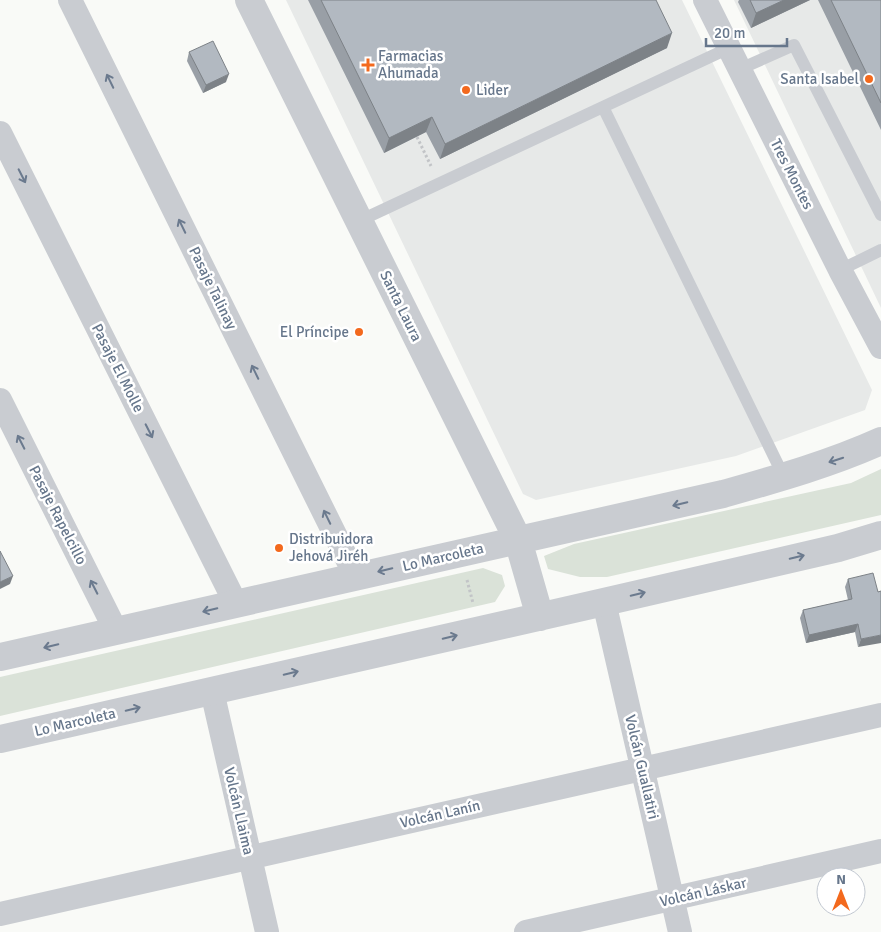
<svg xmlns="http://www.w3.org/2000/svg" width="881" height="932" font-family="Signika,sans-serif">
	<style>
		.built { fill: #e7e9e8 }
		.green { fill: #dae2d8 }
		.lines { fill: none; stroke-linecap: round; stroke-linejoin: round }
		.path { stroke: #c2c4c7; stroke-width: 3; stroke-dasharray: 2.5 2.5; stroke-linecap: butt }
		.service { stroke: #c9ccd1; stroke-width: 12 }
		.minor { stroke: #c9ccd1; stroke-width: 24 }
		.tertiary { stroke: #c9ccd1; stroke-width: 28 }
		.wall { fill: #999fa6 }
		.shaded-wall { fill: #7d8287 }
		.building { fill: #b2b9c1; stroke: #7d8287 }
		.oneway { stroke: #6b7a8e }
		.poi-dot { fill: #f3691d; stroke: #fff; stroke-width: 2 }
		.labels { text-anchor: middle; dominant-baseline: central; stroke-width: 5; stroke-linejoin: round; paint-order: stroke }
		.poi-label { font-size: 15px; fill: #66768b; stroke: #fff; text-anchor: start }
		.street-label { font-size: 15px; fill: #66768b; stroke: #fff }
	</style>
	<rect width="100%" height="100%" fill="#f9faf7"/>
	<path class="built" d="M286,0H682L872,390L865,410L736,456L536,500L523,494Z
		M734,0H881V308Z"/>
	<path class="green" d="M881,469V515L607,577H580L548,569L544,556L574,544L851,483Z
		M483,568L502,575L505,586L495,602L0,716V677Z"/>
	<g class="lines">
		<path class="path" d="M417,137L431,166
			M467,580L473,603"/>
		<path class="service" d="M740,69L794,45L881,215
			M603,107L784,477
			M359,221L729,48
			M840,270L881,250"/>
		<path class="minor" d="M70,0L356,577
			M705,0L840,270L881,347
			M0,133L236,604
			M0,400L116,631
			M604,602L680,932
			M212,691L267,932
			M0,914L881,715
			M526,932L881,851"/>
		<path class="tertiary" d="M249,0L518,540L540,617
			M0,657L723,494C776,479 830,464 881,441
			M0,739L604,602L838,548L881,535"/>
	</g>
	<path class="wall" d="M308,0H656L667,48L440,159L426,132L384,153Z
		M739,0H810L751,28L738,2Z
		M818,0H881V130Z
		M189,52L226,82L203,93L187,61Z
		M848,579L878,592L881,591L858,647L855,632L806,643L800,618L803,610L848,600L845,587Z"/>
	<path class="shaded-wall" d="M784,0H810L751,28L756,13Z
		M672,33L667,48L440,159L445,144Z
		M229,74L226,82L203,93L206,85Z
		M432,117L426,132L384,153L389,138Z
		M13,576L10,584L0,589V582Z
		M858,624L855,632L806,643L809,635Z
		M881,635V643L858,647L861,639Z"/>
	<path class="building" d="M321,0H656L672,33L445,144L432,117L389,138Z
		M750,0H784L756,13Z
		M831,0H881V103Z
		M213,41L229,74L206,85L189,52Z
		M0,551L13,576L0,582Z
		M873,573L878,592L881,591V635L861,639L858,624L809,635L803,610L852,599L848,579Z"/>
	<defs><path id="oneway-shaft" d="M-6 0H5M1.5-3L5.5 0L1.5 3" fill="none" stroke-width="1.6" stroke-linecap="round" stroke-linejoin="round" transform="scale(1.25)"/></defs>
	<g class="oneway">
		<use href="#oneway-shaft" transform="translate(110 81) rotate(-116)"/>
		<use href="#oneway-shaft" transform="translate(22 176) rotate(63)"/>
		<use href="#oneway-shaft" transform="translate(182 226) rotate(-116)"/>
		<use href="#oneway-shaft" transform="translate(255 372) rotate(-116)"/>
		<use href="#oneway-shaft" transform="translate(149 431) rotate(63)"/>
		<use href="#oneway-shaft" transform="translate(21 442) rotate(-117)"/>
		<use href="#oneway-shaft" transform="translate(836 460) rotate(162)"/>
		<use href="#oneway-shaft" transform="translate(680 504) rotate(167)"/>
		<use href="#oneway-shaft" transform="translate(327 517) rotate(-116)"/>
		<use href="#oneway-shaft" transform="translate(797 557) rotate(-13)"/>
		<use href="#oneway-shaft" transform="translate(385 570) rotate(167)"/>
		<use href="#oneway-shaft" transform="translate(94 587) rotate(-117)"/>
		<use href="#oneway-shaft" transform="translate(638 594) rotate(-13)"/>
		<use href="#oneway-shaft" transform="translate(210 610) rotate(167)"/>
		<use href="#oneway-shaft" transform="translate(450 637) rotate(-13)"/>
		<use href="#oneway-shaft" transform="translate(51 646) rotate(167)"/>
		<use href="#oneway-shaft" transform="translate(291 673) rotate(-13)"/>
		<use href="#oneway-shaft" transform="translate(133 709) rotate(-13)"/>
	</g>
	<g class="poi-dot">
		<path d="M365.5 57.5h5v5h5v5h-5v5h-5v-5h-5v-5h5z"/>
		<circle cx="869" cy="79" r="5"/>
		<circle cx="466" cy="90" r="5"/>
		<circle cx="359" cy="332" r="5"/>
		<circle cx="279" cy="548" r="5"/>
	</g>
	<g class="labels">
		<g class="poi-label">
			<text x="378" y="56">Farmacias<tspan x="378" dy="17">Ahumada</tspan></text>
			<text x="859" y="79" text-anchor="end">Santa Isabel</text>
			<text x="476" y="90">Lider</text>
			<text x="349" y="332" text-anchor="end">El Príncipe</text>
			<text x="289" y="539">Distribuidora<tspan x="289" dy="17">Jehová Jiréh</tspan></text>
		</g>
		<g class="street-label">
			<text transform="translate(792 174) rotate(63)">Tres Montes</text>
			<text transform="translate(213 288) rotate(64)">Pasaje Talinay</text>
			<text transform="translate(401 306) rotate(64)">Santa Laura</text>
			<text transform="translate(118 368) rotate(63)">Pasaje El Molle</text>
			<text transform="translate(58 515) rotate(63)">Pasaje Rapelcillo</text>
			<text transform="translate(443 557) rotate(-13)">Lo Marcoleta</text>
			<text transform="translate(75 722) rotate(-13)">Lo Marcoleta</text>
			<text transform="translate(642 767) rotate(77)">Volcán Guallatiri</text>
			<text transform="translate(239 811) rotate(77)">Volcán Llaima</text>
			<text transform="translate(440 814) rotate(-13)">Volcán Lanín</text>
			<text transform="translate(703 892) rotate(-13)">Volcán Láskar</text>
		</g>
	</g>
	<g transform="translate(841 892)"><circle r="24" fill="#ffffff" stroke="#c2c8d1"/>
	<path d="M0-4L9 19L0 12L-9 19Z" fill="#f3691d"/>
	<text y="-8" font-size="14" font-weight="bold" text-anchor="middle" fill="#66768b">N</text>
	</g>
	<path d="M706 38v8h81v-8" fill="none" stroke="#66768b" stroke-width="2.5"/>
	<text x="714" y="38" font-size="15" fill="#66768b" stroke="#ffffff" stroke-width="4" paint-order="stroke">20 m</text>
</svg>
